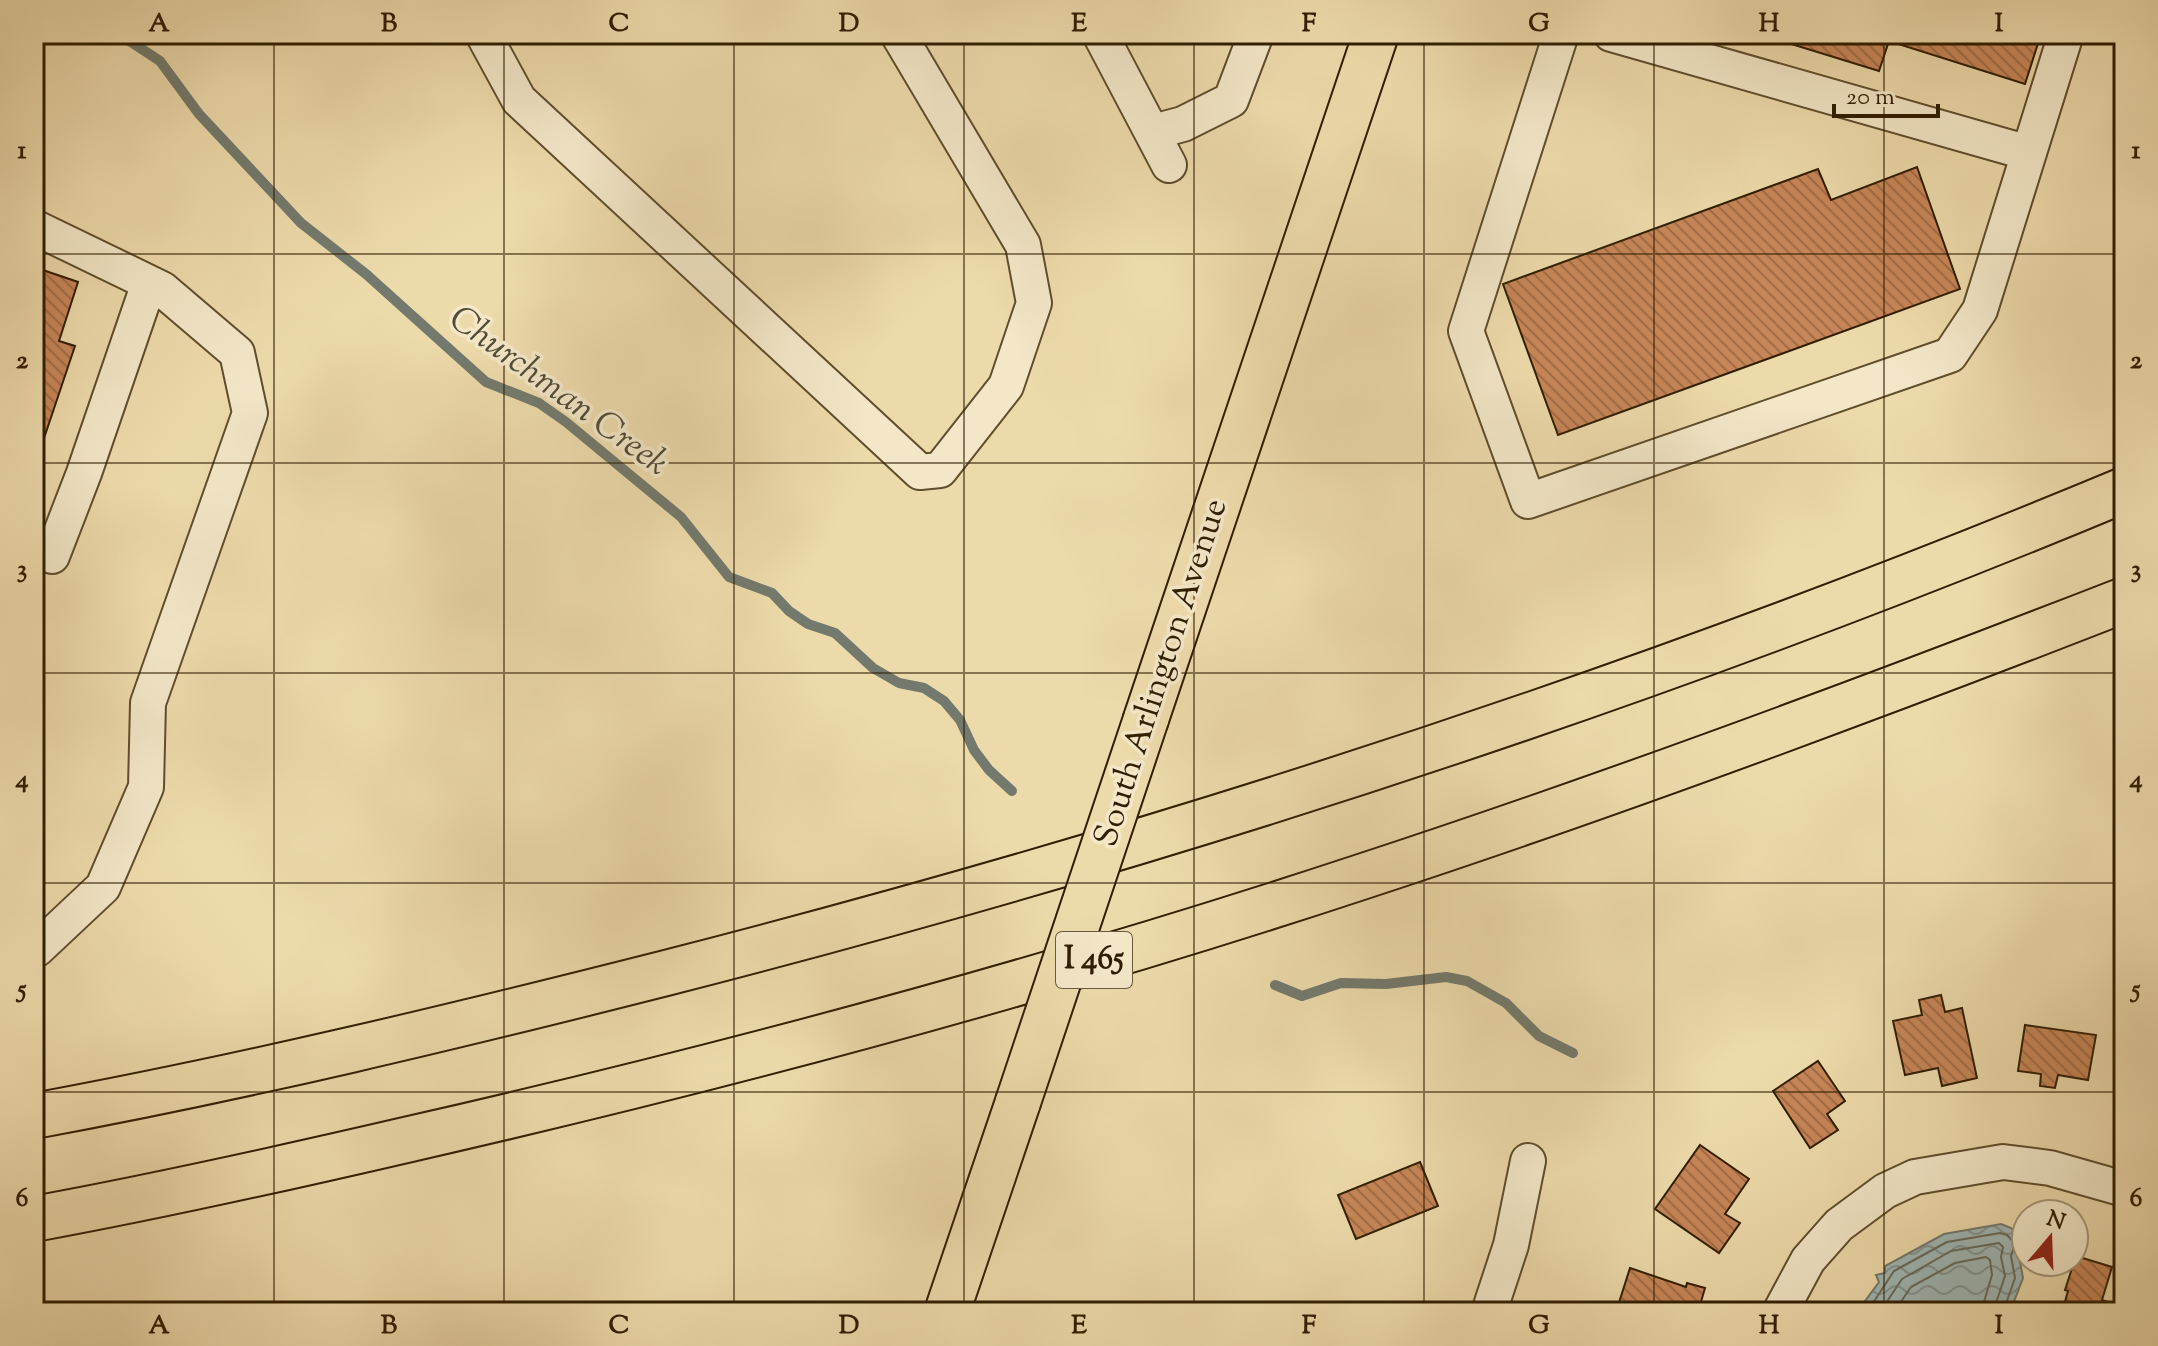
<svg xmlns="http://www.w3.org/2000/svg" width="2158" height="1346" font-family="'Sorts Mill Goudy',serif">
	<style>
		.water { fill: url(#water-waves); stroke: #737a6d; stroke-width: 2 }
		.lines { fill: none; stroke-linecap: round; stroke-linejoin: round }
		.shore { stroke: #686a5c; stroke-width: 2 }
		.stream { stroke: #737a6d; stroke-width: 10 }
		.building { fill: url(#building-back-hatch); stroke: #301e02; stroke-width: 2 }
		.minor-casing { stroke: #5f4d2c; stroke-width: 38 }
		.major-casing { stroke: #301e02; stroke-width: 48 }
		.highway-casing { stroke: #301e02; stroke-width: 48 }
		.minor { stroke: #f3e7c8; stroke-width: 34 }
		.major { stroke: #eddaab; stroke-width: 44 }
		.highway { stroke: #eddaab; stroke-width: 44 }
		.major-bridge-casing { stroke: #301e02; stroke-width: 48; stroke-linecap: butt }
		.major-bridge { stroke: #eddaab; stroke-width: 44 }
		.grid { fill: none; stroke: #301e02; stroke-width: 2; stroke-opacity: 0.55 }
		.labels { text-anchor: middle; dominant-baseline: central; stroke-width: 7; stroke-linejoin: round; paint-order: stroke }
		.shield { fill: #f3e7c8; stroke: #6a5a3d; stroke-width: 2 }
		.shield-label { font-size: 32px; font-weight: bold; fill: #301e02 }
		.street-label { font-size: 34px; fill: #301e02; stroke: #f3e7c8 }
		.water-label { font-size: 36px; font-style: italic; fill: #514c38; stroke: #f3e7c8 }
		.neatline { fill: none; stroke: #301e02; stroke-width: 3 }
		.grid-label { font-size: 26px; text-anchor: middle; font-weight: bold; fill: #301e02 }
	</style>
	<defs>
		<pattern id="water-waves" width="16" height="10" patternUnits="userSpaceOnUse" patternTransform="scale(2)"><rect width="16" height="10" fill="#9fb7b5"/><path d="M0 5q4-4 8 0t8 0" fill="none" stroke="#829491"/></pattern>
		<pattern id="building-back-hatch" width="6" height="6" patternUnits="userSpaceOnUse" patternTransform="scale(2)"><rect width="6" height="6" fill="#c78658"/><path d="M-1 5l2 2M0 0l6 6M5-1l2 2" fill="none" stroke="#a26d47"/></pattern>
	</defs>
	<rect width="100%" height="100%" fill="#eddaab"/>
	<filter id="stains"><feTurbulence type="fractalNoise" baseFrequency=".0025" numOctaves="4"/><feColorMatrix values="0 0 0 0 .2 0 0 0 0 .09 0 0 0 0 .02 0 0 0 .5 -.17"/></filter>
	<radialGradient id="worn" r=".72"><stop offset=".6" stop-color="#630" stop-opacity="0"/><stop offset="1" stop-color="#630" stop-opacity=".3"/></radialGradient>
	<path class="water" d="M2001,1224L2011,1228L2025,1240L2019,1256L2023,1278L2010,1312H1857L1879,1282L1876,1275L1885,1273V1266L1944,1234Z"/>
	<g class="lines">
		<path class="shore" d="M1867,1312L1894,1271L1947,1242L2000,1233L2007,1235L2015,1244L2011,1256L2015,1278L2003,1312
			M1880,1312L1902,1279L1951,1251L1999,1243L2003,1247L2001,1257L2005,1276L1993,1312
			M1894,1312L1911,1287L1955,1263L1986,1257L1990,1260L1992,1275L1981,1312"/>
		<path class="stream" d="M125,34L128,40L160,61L199,114L301,223L366,274L486,382L539,403L566,422L681,517L729,577L772,593L789,611L808,624L835,633L873,668L899,683L924,688L944,701L960,720L974,750L989,770L1012,791
			M1275,985L1302,996L1341,983L1386,984L1446,977L1467,981L1506,1003L1539,1036L1573,1053"/>
	</g>
	<path class="building" d="M1759,34H2041L2025,84L1889,41L1879,71Z
		M1917,167L1960,289L1558,435L1503,284L1818,169L1831,200Z
		M34,267L78,282L59,341L75,346L34,468Z
		M1941,995L1945,1012L1962,1008L1977,1078L1942,1086L1938,1068L1905,1075L1893,1021L1922,1015L1919,1000Z
		M2025,1025L2096,1035L2088,1080L2058,1075L2055,1088L2040,1086L2041,1074L2018,1071Z
		M1818,1061L1845,1101L1827,1114L1838,1130L1810,1148L1773,1091Z
		M1700,1145L1749,1179L1725,1214L1740,1223L1719,1253L1655,1209Z
		M1420,1162L1438,1206L1356,1239L1338,1195Z
		M2076,1256L2112,1267L2102,1300L2124,1307V1312H2062L2068,1291L2065,1290Z
		M1630,1268L1686,1287L1687,1283L1705,1288L1698,1312H1616Z"/>
	<g class="lines">
		<defs>
			<path id="minor" d="M483,34L519,100L920,472L940,470L1006,386L1034,303L1023,245L898,34
				M1100,34L1169,165
				M1561,34L1466,331L1528,501L1950,355L1980,310L2066,34
				M1611,34L2029,153
				M1153,132L1183,124L1231,100L1256,34
				M34,227L162,289L237,353L250,413L148,703L146,787L103,887L37,949
				M34,549L52,556L84,473L149,283
				M1489,1312L1511,1245L1528,1161
				M1780,1312L1808,1260L1839,1225L1885,1191L1915,1177L2003,1162L2050,1168L2124,1189"/>
			<path id="major" d="M1146,719L1376,34
				M947,1312L1018,1102"/>
			<path id="highway" d="M34,1116C246,1077 457,1026 666,973C1162,846 1651,687 2124,490
				M34,1219C160,1196 285,1168 410,1139C730,1066 1049,980 1361,877C1618,793 1872,698 2124,600"/>
		</defs>
		<use href="#minor" class="minor-casing"/>
		<use href="#major" class="major-casing"/>
		<use href="#highway" class="highway-casing"/>
		<use href="#minor" class="minor"/>
		<use href="#major" class="major"/>
		<use href="#highway" class="highway"/>
		<defs>
			<path id="major-bridge" d="M1018,1102L1146,719"/>
		</defs>
		<use href="#major-bridge" class="major-bridge-casing"/>
		<use href="#major-bridge" class="major-bridge"/>
	</g>
	<path class="grid" d="M274,34V1312M504,34V1312M734,34V1312M964,34V1312M1194,34V1312M1424,34V1312M1654,34V1312M1884,34V1312M34,254H2124M34,463H2124M34,673H2124M34,883H2124M34,1092H2124"/>
	<g class="labels">
		<rect class="shield" x="1056" y="932" width="76" height="56" rx="6"/>
		<g class="shield-label">
			<text x="1094" y="960">I 465</text>
		</g>
		<g class="street-label">
			<text transform="translate(1162 673) rotate(-72)">South Arlington Avenue</text>
		</g>
		<g class="water-label">
			<text transform="translate(558 392) rotate(36)">Churchman Creek</text>
		</g>
	</g>
	<rect width="2158" height="1346" fill="none" stroke="#eddaab" stroke-width="88"/>
	<g transform="translate(2050 1238) rotate(19)"><circle r="38" fill="#f3e7c8" stroke="#a59779" stroke-width="2"/>
	<path d="M0-6L14 30L0 20L-14 30Z" fill="#8f2418"/>
	<text y="-12" font-size="22" font-weight="bold" text-anchor="middle" fill="#301e02">N</text>
	</g>
	<path d="M1834 104v12h104v-12" fill="none" stroke="#301e02" stroke-width="4"/>
	<text x="1846" y="104" font-size="24" fill="#301e02" stroke="#f3e7c8" stroke-width="6" paint-order="stroke">20 m</text>
	<rect x="44" y="44" width="2070" height="1258" class="neatline"/>
	<g class="grid-label">
		<text x="159" y="31">A</text>
		<text x="389" y="31">B</text>
		<text x="619" y="31">C</text>
		<text x="849" y="31">D</text>
		<text x="1079" y="31">E</text>
		<text x="1309" y="31">F</text>
		<text x="1539" y="31">G</text>
		<text x="1769" y="31">H</text>
		<text x="1999" y="31">I</text>
		<text x="22" y="158">1</text>
		<text x="2136" y="158">1</text>
		<text x="22" y="368">2</text>
		<text x="2136" y="368">2</text>
		<text x="22" y="577">3</text>
		<text x="2136" y="577">3</text>
		<text x="22" y="787">4</text>
		<text x="2136" y="787">4</text>
		<text x="22" y="997">5</text>
		<text x="2136" y="997">5</text>
		<text x="22" y="1206">6</text>
		<text x="2136" y="1206">6</text>
		<text x="159" y="1333">A</text>
		<text x="389" y="1333">B</text>
		<text x="619" y="1333">C</text>
		<text x="849" y="1333">D</text>
		<text x="1079" y="1333">E</text>
		<text x="1309" y="1333">F</text>
		<text x="1539" y="1333">G</text>
		<text x="1769" y="1333">H</text>
		<text x="1999" y="1333">I</text>
	</g>
	<rect width="100%" height="100%" filter="url(#stains)"/>
	<rect width="100%" height="100%" fill="url(#worn)"/>
</svg>
